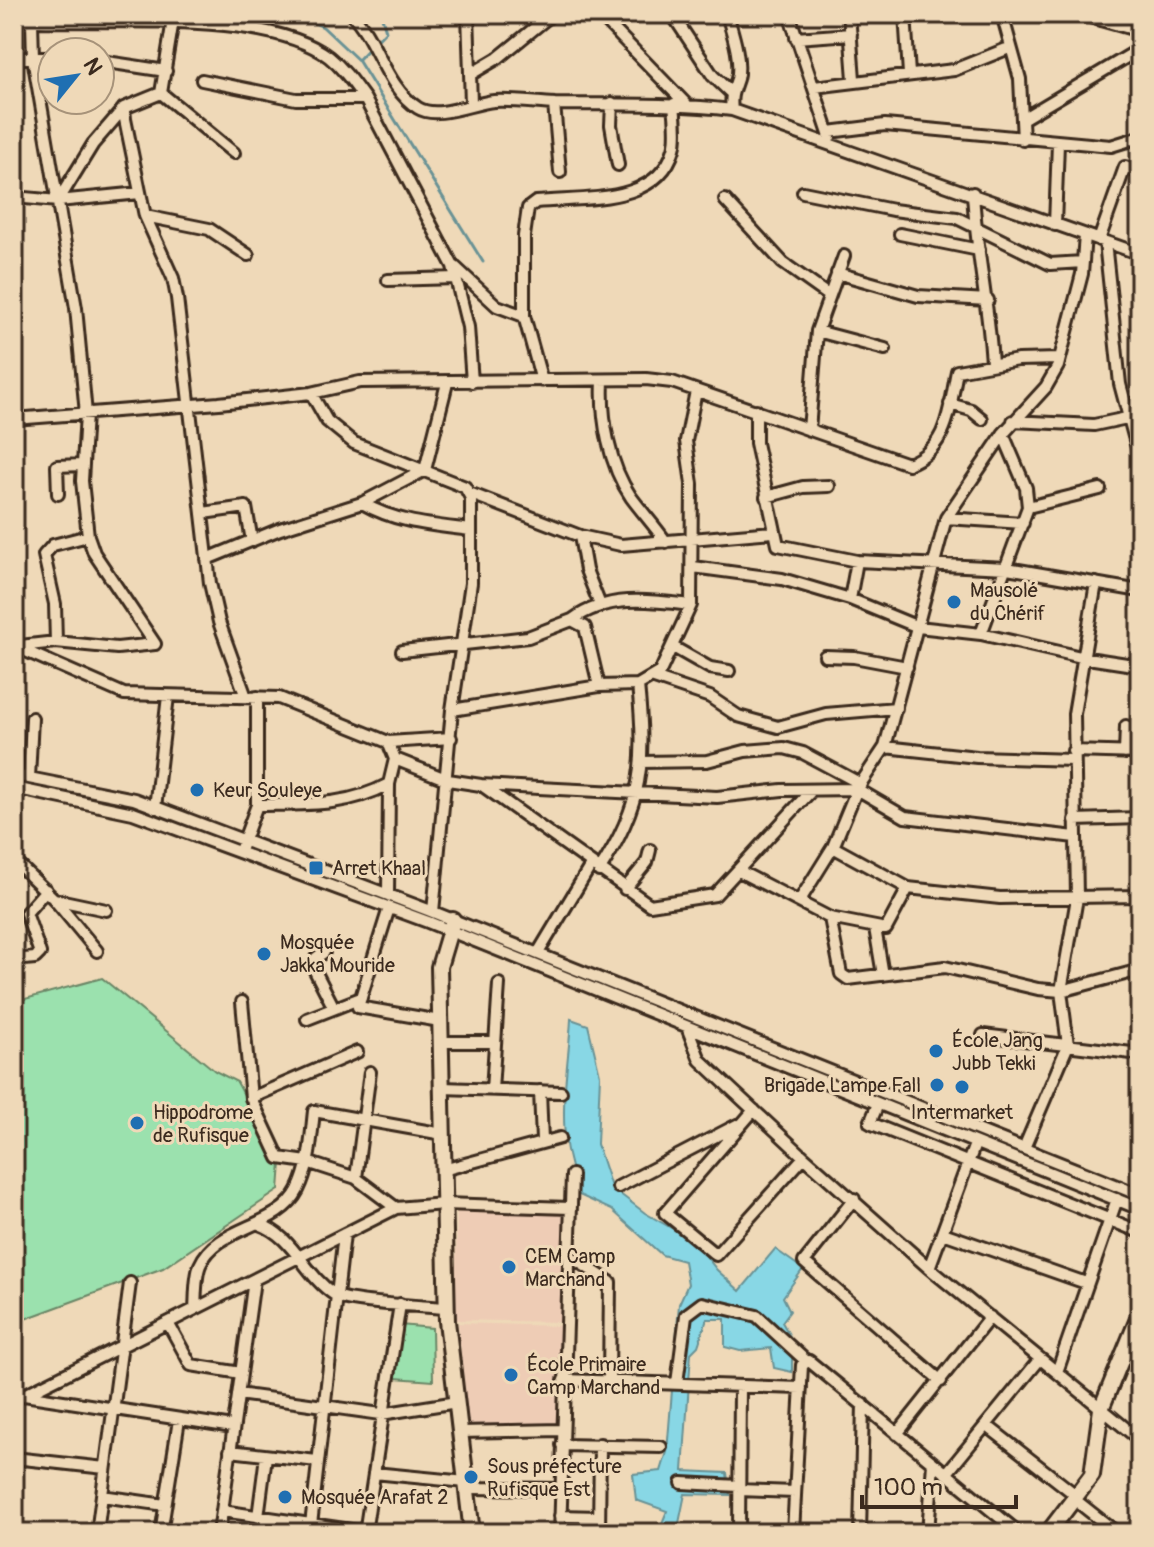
<svg xmlns="http://www.w3.org/2000/svg" width="1154" height="1547" font-family="Pangolin,sans-serif">
	<style>
		.built { fill: #eeccb5 }
		.green { fill: #9be1ae; stroke: #6b8666; stroke-width: 2 }
		.water { fill: #88d7e5; stroke: #699295; stroke-width: 2 }
		.lines { fill: none; stroke-linecap: round; stroke-linejoin: round }
		.stream { stroke: #699295; stroke-width: 3 }
		.street-casing { stroke: #3b2a1e; stroke-width: 16 }
		.secondary-casing { stroke: #3b2a1e; stroke-width: 20 }
		.street { stroke: #efd9b8; stroke-width: 10 }
		.secondary { stroke: #efd9b8; stroke-width: 14 }
		.poi-dot { fill: #1f6fb2; stroke: #efd9b8; stroke-width: 3 }
		.labels { text-anchor: middle; dominant-baseline: central; stroke-width: 6; stroke-linejoin: round; paint-order: stroke }
		.poi-label { font-size: 20px; fill: #3b2a1e; stroke: #efd9b8; text-anchor: start }
	</style>
	<rect width="100%" height="100%" fill="#efd9b8"/>
	<filter id="ink" filterUnits="userSpaceOnUse"><feTurbulence type="fractalNoise" baseFrequency=".0125" numOctaves="2"/><feDisplacementMap in="SourceGraphic" scale="16" xChannelSelector="R" yChannelSelector="G"/><feConvolveMatrix kernelMatrix="1 2 1 2 8 2 1 2 1" color-interpolation-filters="sRGB"/></filter>
	<g filter="url(#ink)">
		<path class="built" d="M457,1212L563,1213L562,1322L455,1320Z
			M458,1323L559,1326L557,1429L488,1431L468,1424Z"/>
		<path class="green" d="M102,978L215,1071L237,1082L281,1163L279,1190L163,1268L14,1323V1002Z
			M400,1325L432,1328L433,1381L395,1378Z"/>
		<path class="water" d="M571,1019L588,1025L600,1075L597,1144L611,1187L645,1213L694,1241L717,1270L740,1291L775,1249L803,1269L783,1297L790,1311L782,1322L792,1340V1372L774,1368L771,1348L740,1351L725,1347V1319H707L698,1346L691,1353L683,1471L727,1473L730,1495L685,1494L677,1533H658L667,1511L636,1500L633,1474L661,1471L667,1452L679,1304L688,1284L684,1261L662,1255L612,1210L575,1193C575,1175 568,1161 566,1144C560,1103 569,1060 571,1019Z"/>
		<g class="lines">
			<path class="stream" d="M295,14L323,27L358,60L483,262
				M358,60L386,31L381,14"/>
			<defs>
				<path id="street" d="M174,14L161,93L124,108L125,119L145,216L173,278L177,298L210,583L219,622L246,697
					M352,14C377,40 386,88 418,108C437,120 472,103 494,101C515,100 535,103 555,104C615,105 673,103 732,110L1140,254
					M468,14L471,103
					M599,14L686,104
					M672,14L713,76L730,92
					M727,14C732,32 742,60 737,79C733,91 730,96 732,110
					M789,14L830,137
					M849,14L854,79
					M905,14L909,74
					M1002,14L1020,79L1023,140
					M1079,14L1140,31
					M14,20C96,26 264,7 329,57C344,69 354,84 365,99L453,266L468,327L472,382
					M32,21L33,58L76,308L86,414L82,481L88,536L94,553L155,644L117,648L56,642
					M796,38L851,34
					M14,58H52
					M100,61L166,71
					M471,74L498,58L552,14
					M202,80L296,99H365
					M814,87L954,70L1009,48
					M161,93L234,153
					M612,103L611,125L618,165
					M554,104L560,172
					M1024,118L1140,49
					M829,132L885,125L1111,146L1140,137
					M803,192L893,210L957,218L1050,264L1083,262
					M973,193C976,251 989,307 992,364
					M14,197L58,201L140,193
					M725,200L783,263L828,295
					M58,201L93,144L124,108
					M145,216L209,229L248,255
					M1055,225L1058,143
					M900,234L979,250
					M1099,240L1125,167L1140,173
					M1105,242L1120,384L1140,459
					M455,267L497,306L524,316L542,381
					M837,273L918,296L988,300
					M388,280L456,278
					M524,316V236L528,208L536,202C582,197 658,206 674,149C678,136 675,117 674,104
					M817,331L885,349
					M603,381C601,418 609,465 631,497C642,512 655,526 666,542
					M311,393L327,421L354,443L465,487L471,498V583L452,710L433,912
					M950,404L971,410L982,419
					M756,410V443L778,545L857,561L1007,568L1140,591
					M14,419L219,403L311,393L360,382L646,379L672,382L908,464C949,448 949,409 957,371L1018,360L1059,359
					M1013,421L1094,425L1127,418
					M809,430L817,331L844,256
					M469,493L580,536L621,545L773,532
					M58,494L57,466L82,465
					M766,497L803,487L829,486
					M362,503C397,523 432,525 471,530
					M1028,507L1100,489
					M203,513L246,507L252,541
					M946,518L1023,523
					M580,536L586,570L600,605
					M207,559L280,529L362,503L425,470L447,383
					M693,567L782,579L850,599L918,627L981,634L1081,657L1140,666
					M850,599L857,561
					M572,620C608,594 649,600 691,605
					M981,634L1028,507L1026,488L1003,434
					M14,646L124,694L279,698L388,742L451,738
					M20,646L56,642L55,604L44,555L53,545L88,536
					M673,647L710,668L729,671
					M402,651L528,637L572,620L585,627L599,686
					M825,656L854,657L907,667
					M654,678L710,697L738,716L778,727L826,714L896,708
					M452,710L599,686L638,685L660,672L691,605L692,484L686,441L696,391
					M388,742L395,759L389,784L388,895
					M885,747L977,757L1073,760
					M1073,751L1140,753
					M1125,753L1126,726
					M395,759L448,780L481,785L717,797L782,790L857,789L905,817L1075,837
					M641,762L707,761L745,751L784,748L803,753L861,784
					M14,775L134,799L428,910L1140,1195
					M29,778L32,718
					M483,786L650,905L715,895L810,792
					M14,788L133,813L428,922L1140,1209
					M257,805C305,804 346,807 389,784
					M155,808L168,696
					M1075,820L1140,818
					M833,847L908,888L1000,898L1140,896
					M241,848L257,805V697
					M14,860L54,899L97,951
					M599,871C643,804 646,763 638,685
					M739,871L830,918L886,929L908,888
					M625,889L647,862L650,850
					M54,899L106,910
					M800,900L833,847L857,789L885,747L946,518L1003,434L1046,387L1058,366L1082,274L1085,235
					M389,908L358,1007L440,1021
					M830,918L841,974L848,979L945,967L1038,989L1061,991L1140,970
					M875,928L883,975
					M324,952L316,958L313,967L334,1008
					M538,953L591,865
					M14,960L35,958L40,953L26,913L46,890
					M242,1002L251,1098L279,1158L307,1162L356,1178L396,1208
					M307,1019L361,998
					M687,1027L700,1060L804,1157L929,1268L1140,1440
					M983,1035L1140,1054
					M441,1042H495
					M442,1088L561,1092
					M492,1090L499,984
					M540,1091L542,1141
					M251,1098L357,1052
					M878,1104L870,1123L1140,1232
					M754,1110L665,1213L716,1255L804,1157
					M1024,1148L1068,1045L1061,991L1077,898L1074,714L1096,583
					M443,1170L560,1138
					M356,1178L370,1072
					M618,1187L737,1125
					M854,1199L804,1262L941,1381
					M259,1224C294,1236 304,1275 335,1295C349,1304 426,1306 446,1308
					M943,1233L1086,1283
					M568,1255L610,1282L609,1382
					M929,1268L975,1144
					M195,1309C196,1296 195,1277 200,1265C217,1225 278,1229 298,1190C310,1167 311,1137 314,1111L443,1134
					M168,1323L191,1365L241,1373
					M1057,1372L1117,1199
					M564,1380L801,1388
					M677,1383L686,1315L702,1303L757,1316L806,1361
					M238,1394L381,1414L457,1402
					M24,1395L233,1427
					M14,1400L396,1208L444,1204L570,1208
					M986,1425L1077,1496
					M460,1432L562,1430
					M897,1434L990,1317
					M562,1445L661,1447
					M230,1451L317,1461
					M14,1458L105,1468
					M374,1473L466,1482
					M946,1474L1040,1359
					M682,1483L739,1486
					M467,1488L560,1489
					M739,1490L795,1492
					M102,1496L165,1505
					M1074,1499L1117,1533
					M222,1511L365,1532
					M560,1516L599,1517
					M258,1517L266,1456
					M311,1525L344,1234
					M97,1533L130,1283
					M161,1533L179,1420
					M219,1533L254,1280
					M365,1533L400,1304
					M560,1533L572,1175
					M599,1533L600,1444
					M739,1533L740,1386
					M793,1533L802,1365L809,1361L1019,1533
					M860,1533L863,1404
					M928,1533L933,1463"/>
				<path id="secondary" d="M453,920L439,967L447,1321L472,1533
					M1048,1533L1092,1475L1101,1409L1140,1314"/>
			</defs>
			<use href="#street" class="street-casing"/>
			<use href="#secondary" class="secondary-casing"/>
			<use href="#street" class="street"/>
			<use href="#secondary" class="secondary"/>
		</g>
	</g>
	<g class="poi-dot">
		<circle cx="954" cy="602" r="8"/>
		<circle cx="197" cy="790" r="8"/>
		<rect x="308" y="860" width="16" height="16" rx="4"/>
		<circle cx="264" cy="954" r="8"/>
		<circle cx="936" cy="1051" r="8"/>
		<circle cx="937" cy="1085" r="8"/>
		<circle cx="962" cy="1087" r="8"/>
		<circle cx="137" cy="1123" r="8"/>
		<circle cx="509" cy="1267" r="8"/>
		<circle cx="511" cy="1375" r="8"/>
		<circle cx="471" cy="1477" r="8"/>
		<circle cx="285" cy="1497" r="8"/>
	</g>
	<g class="labels">
		<g class="poi-label">
			<text x="970" y="590">Mausolé<tspan x="970" dy="23">du Chérif</tspan></text>
			<text x="213" y="790">Keur Souleye</text>
			<text x="332" y="868">Arret Khaal</text>
			<text x="280" y="942">Mosquée<tspan x="280" dy="23">Jakka Mouride</tspan></text>
			<text x="952" y="1040">École Jang<tspan x="952" dy="23">Jubb Tekki</tspan></text>
			<text x="921" y="1085" text-anchor="end">Brigade Lampe Fall</text>
			<text x="153" y="1112">Hippodrome<tspan x="153" dy="23">de Rufisque</tspan></text>
			<text x="962" y="1112" text-anchor="middle">Intermarket</text>
			<text x="525" y="1256">CEM Camp<tspan x="525" dy="23">Marchand</tspan></text>
			<text x="527" y="1364">École Primaire<tspan x="527" dy="23">Camp Marchand</tspan></text>
			<text x="487" y="1466">Sous préfecture<tspan x="487" dy="23">Rufisque Est</tspan></text>
			<text x="301" y="1497">Mosquée Arafat 2</text>
		</g>
	</g>
	<rect width="1154" height="1547" fill="none" stroke="#efd9b8" stroke-width="48"/>
	<rect x="24" y="24" width="1106" height="1499" fill="none" stroke="#3b2a1e" stroke-width="3" filter="url(#ink)"/>
	<g transform="translate(76 76) rotate(60)"><circle r="38" fill="#efd9b8" stroke="#a7937a" stroke-width="2"/>
	<path d="M0-6L14 30L0 20L-14 30Z" fill="#1f6fb2"/>
	<text y="-12" font-size="22" font-weight="bold" text-anchor="middle" fill="#3b2a1e">N</text>
	</g>
	<path d="M862 1495v12h154v-12" fill="none" stroke="#3b2a1e" stroke-width="4"/>
	<text x="874" y="1495" font-size="24" fill="#3b2a1e" stroke="#efd9b8" stroke-width="6" paint-order="stroke">100 m</text>
</svg>
